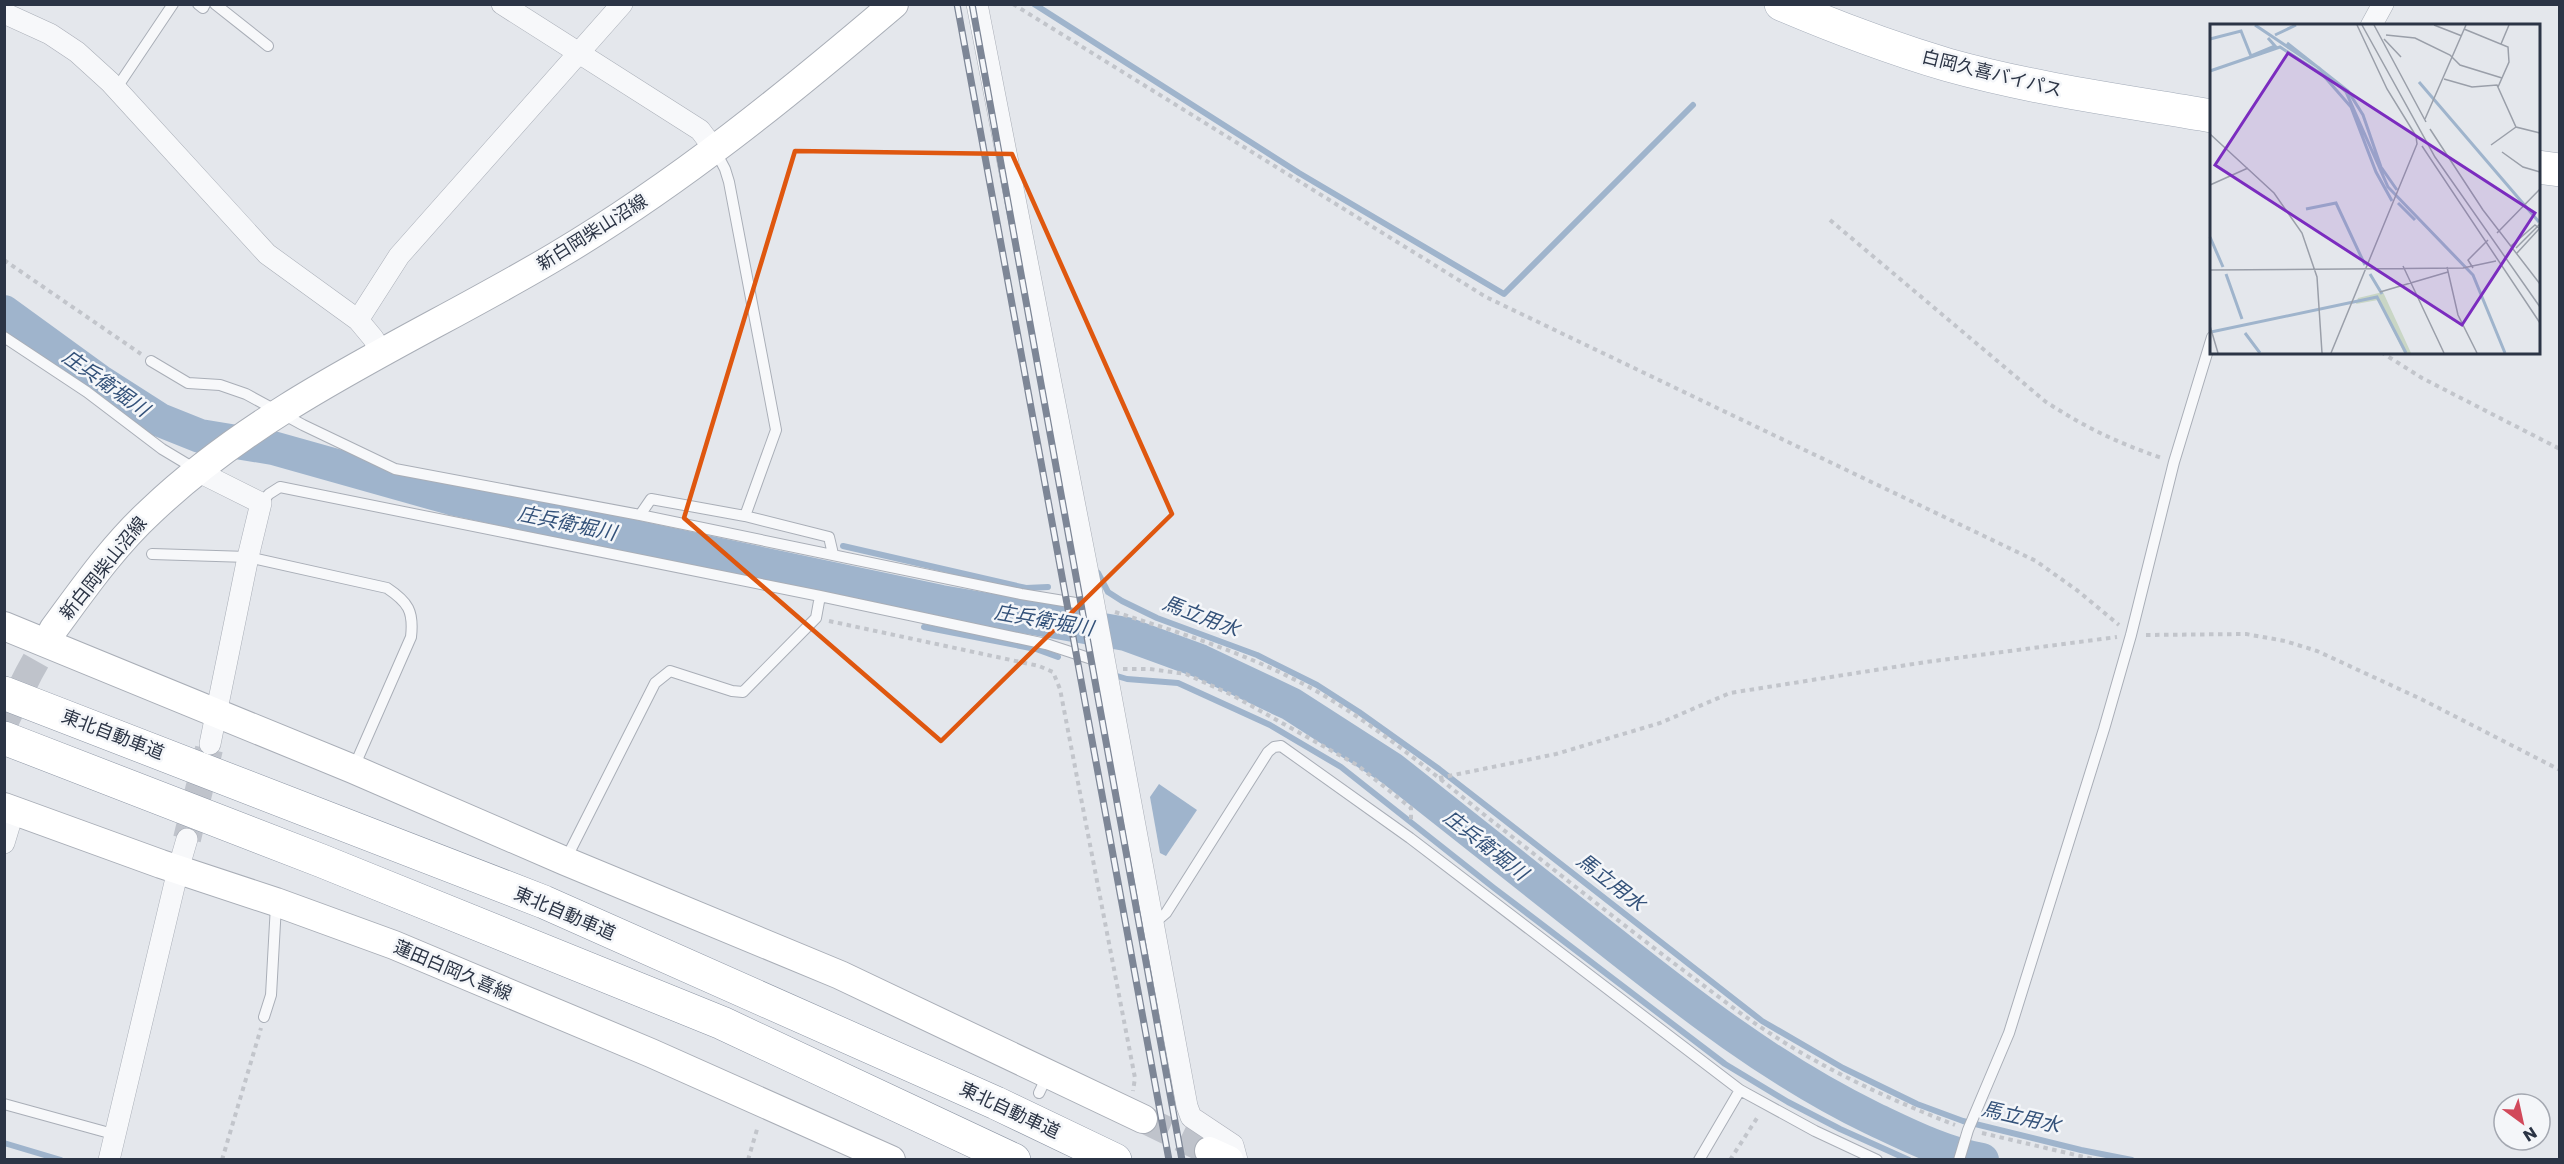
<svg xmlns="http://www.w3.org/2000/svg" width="2564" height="1164" font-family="Poppins,'Noto Sans JP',sans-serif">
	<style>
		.water { fill: #9fb4cc }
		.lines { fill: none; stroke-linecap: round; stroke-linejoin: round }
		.stream { stroke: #9fb4cc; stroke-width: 6 }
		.river { stroke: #9fb4cc; stroke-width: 34 }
		.secondary-tunnel { stroke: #bfc3cb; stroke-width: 28; stroke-dasharray: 28 14; stroke-linecap: butt }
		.lane-casing { stroke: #a9aeb7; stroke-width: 12 }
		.street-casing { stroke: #a9aeb7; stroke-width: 22 }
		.secondary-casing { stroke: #a9aeb7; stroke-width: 30 }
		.primary-casing { stroke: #a3abb8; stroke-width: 34 }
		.highway-casing { stroke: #8b94a3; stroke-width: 34 }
		.path { stroke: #c2c5cb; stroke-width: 4; stroke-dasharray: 4.5 4.5; stroke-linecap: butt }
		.lane { stroke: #f7f8fa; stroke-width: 10 }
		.street { stroke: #f7f8fa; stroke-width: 21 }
		.secondary { stroke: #fff; stroke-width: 28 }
		.primary { stroke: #fff; stroke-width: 33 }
		.highway { stroke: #fff; stroke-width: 33 }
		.rail-casing { stroke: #7d8696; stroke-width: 7 }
		.rail { stroke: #f4f6f9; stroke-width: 4.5; stroke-dasharray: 14; stroke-linecap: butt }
		.marked { fill: none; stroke: #df570f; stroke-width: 4.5; stroke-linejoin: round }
		.labels { text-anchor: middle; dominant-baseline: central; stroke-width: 5; stroke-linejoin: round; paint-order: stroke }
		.street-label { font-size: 18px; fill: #2b3445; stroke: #f4f6f9 }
		.water-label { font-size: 20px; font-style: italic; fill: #34527a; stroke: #f4f6f9 }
		.inset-river { fill: none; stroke: #9fb4cc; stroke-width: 3 }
		.inset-road { fill: none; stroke: #9a9fa9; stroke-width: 1.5 }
		.view { fill: #7b2cbf; fill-opacity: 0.15; stroke: #7b2cbf; stroke-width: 3 }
		.inset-edge { fill: none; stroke: #2b3445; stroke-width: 3 }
	</style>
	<rect width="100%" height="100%" fill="#e4e7ec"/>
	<path class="water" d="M1159,784L1197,810L1166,856L1160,853L1150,797Z"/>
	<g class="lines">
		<path class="stream" d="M1034,4L1299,173L1504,294L1693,105
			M843,546L1026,588L1048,587
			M1098,573L1108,592L1122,601L1157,618L1257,655L1317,685L1359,712L1439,769L1762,1021L1843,1068L1917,1104L1963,1121L2081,1150L2132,1160
			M924,627L1036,649L1058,657
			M1117,676L1127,679L1178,683L1270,725L1341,767L1494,888L1725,1064L1788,1102L1840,1129L1909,1160
			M4,1143L61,1160"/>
		<path class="river" d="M4,312L99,381L160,420L200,436L273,448L451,498L941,602L1126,634L1200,661L1291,704L1392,769C1462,824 1532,880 1602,935C1688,1003 1773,1070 1872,1118C1908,1135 1943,1153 1982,1160"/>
		<path class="secondary-tunnel" d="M4,723L29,673L53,630
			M187,839L209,749
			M1143,1119L1209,1151"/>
		<defs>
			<path id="lane" d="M198,4L203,8L205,4
				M215,4L268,46
				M116,89L173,4
				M715,150L725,169L729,182L776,430L745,516
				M4,337L87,392L162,449L197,470
				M151,361L188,383L220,385L246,394L303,425L395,469L640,515L1021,594L1094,606
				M261,503L269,494L280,487L820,596L1046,644L1104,663
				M640,515L651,499L745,516L829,537L833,554
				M152,554L248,557L387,588C408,602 414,611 411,637L354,767
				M566,859L655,683L670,671L732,691L743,692L816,618L820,596
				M1152,925L1166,913L1268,752L1274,747L1281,746L1410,838L1740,1090L1815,1131L1877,1160
				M264,1017L271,995L276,905
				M1039,1093L1048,1074
				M4,1104L113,1134
				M1699,1160L1740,1090
				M1959,1160L1968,1130L2009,1033L2104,729L2131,635L2174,462L2212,337"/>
			<path id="street" d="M502,4L700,130L715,150
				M977,4L1091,588L1187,1106L1191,1117L1233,1145L1237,1160
				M4,13L50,34L77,52L110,82L267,254L358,320L373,338L382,353
				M2371,26L2383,4
				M358,320L399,256L622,4
				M197,471L261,503L248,557L210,744
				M4,843L14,810
				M109,1160L178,870L187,839"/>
			<path id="secondary" d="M4,626L353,769L565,861L840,975L1143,1119
				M53,630C84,588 113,546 151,511C269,399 421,337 558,255C679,183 787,95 894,4
				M4,807L161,864L276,902L394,945L651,1053L891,1160
				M1209,1151L1229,1160"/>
			<path id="primary" d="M1781,4C1835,27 1891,48 1948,65C2034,89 2123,101 2212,116
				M2538,167L2560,170"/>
			<path id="highway" d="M4,693L544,902L996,1103L1115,1160
				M4,738L322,861L722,1023L1014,1160"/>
		</defs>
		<use href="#lane" class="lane-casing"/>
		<use href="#street" class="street-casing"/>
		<use href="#secondary" class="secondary-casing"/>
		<use href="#primary" class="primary-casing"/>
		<use href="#highway" class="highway-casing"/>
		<path class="path" d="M1013,4L1486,297L2036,561L2078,591L2119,625
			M1830,220L2046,402C2087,428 2115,442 2162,458
			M4,260L141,354
			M2381,352L2422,378L2560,449
			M1115,612C1187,635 1258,657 1323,695C1382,730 1434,774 1487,817C1556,871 1625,927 1695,979C1719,997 1743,1016 1768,1032C1825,1070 1891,1100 1955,1125
			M829,621L1039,666L1053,672L1060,689L1135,1078L1133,1091
			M2146,635L2246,634L2285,641L2317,651L2421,699L2560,770
			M1123,669H1150L1186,674L1232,695L1357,765L1411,808V823
			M1439,778L1556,754L1660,723L1730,693L1926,662L2117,637
			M1982,1133L2097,1160
			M222,1160L261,1028
			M748,1160L758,1126
			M1730,1160L1759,1115"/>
		<use href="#lane" class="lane"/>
		<use href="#street" class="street"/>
		<use href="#secondary" class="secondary"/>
		<use href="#primary" class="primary"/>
		<use href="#highway" class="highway"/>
		<defs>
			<path id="rail" d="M957,4L1169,1160
				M972,4L1182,1160"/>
		</defs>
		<use href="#rail" class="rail-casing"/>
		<use href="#rail" class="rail"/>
	</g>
	<path class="marked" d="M795,151L1012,154L1172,514L941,741L684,518Z"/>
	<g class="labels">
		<g class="street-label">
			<text transform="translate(1992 73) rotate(14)">白岡久喜バイパス</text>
			<text transform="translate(592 232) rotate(-32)">新白岡柴山沼線</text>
			<text transform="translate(103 568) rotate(-51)">新白岡柴山沼線</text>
			<text transform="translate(113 734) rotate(21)">東北自動車道</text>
			<text transform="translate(565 913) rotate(23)">東北自動車道</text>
			<text transform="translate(453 970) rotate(23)">蓮田白岡久喜線</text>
			<text transform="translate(1010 1110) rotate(25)">東北自動車道</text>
		</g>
		<g class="water-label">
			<text transform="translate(106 383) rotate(35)">庄兵衛堀川</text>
			<text transform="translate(567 523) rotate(12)">庄兵衛堀川</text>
			<text transform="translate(1201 616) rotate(21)">馬立用水</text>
			<text transform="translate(1044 620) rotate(10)">庄兵衛堀川</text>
			<text transform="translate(1486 845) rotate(38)">庄兵衛堀川</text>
			<text transform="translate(1611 882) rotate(38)">馬立用水</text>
			<text transform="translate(2021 1117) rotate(13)">馬立用水</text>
		</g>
	</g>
	<g transform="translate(2210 24)">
		<rect width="330" height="330" fill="#e4e7ec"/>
		<path d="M173,268L201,329H194L168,276L146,280L148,274Z" fill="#c9d6c5"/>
		<path class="inset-river" d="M45,1L109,44L136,68L178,163L263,251L295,329M65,11L86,1M0,15L31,7L41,32L65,22L58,14M77,19L138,67L153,91L171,143L187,166M0,47L70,23L113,51L141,83L166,148L182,177M209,58L329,198M188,179L205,196M96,185L126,179L155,241M0,213L13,243M16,250L32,295M160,250L172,270M1,308L167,273L196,329M35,309L50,329"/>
		<path class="inset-road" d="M147,1L177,65L206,112M152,1L225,133L330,283M164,1L216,98M224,1L252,12M254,5L298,23L299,38L288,63M176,11L205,14L240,31L250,41L292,54M174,15L191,33M291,20L299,1M234,55L262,63L287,61L306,103L330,109M215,95L256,1M220,105L273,186L330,260M0,110L64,169L92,209L107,253L112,329M281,121L306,103M212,122L330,299M292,128L313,143L330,148M0,161L38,144M287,209L330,165M301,222L325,201L330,205M306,224L330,200M307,229L329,205M193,242L234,329M237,243L248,291L267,329M263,244L258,236L278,216M0,246L253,244L286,237M170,268L238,248M0,302L8,329M121,329L207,120L206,112"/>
		<path class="view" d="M78,29L325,189L252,301L5,141Z"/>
		<rect width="330" height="330" class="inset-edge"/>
	</g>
	<rect width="2564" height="1164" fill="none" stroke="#2b3445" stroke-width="12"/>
	<g transform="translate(2522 1122) rotate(147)"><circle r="28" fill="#f4f6f9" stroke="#a4a8b1" stroke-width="1.5"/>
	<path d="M0-4.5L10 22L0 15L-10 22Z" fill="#d1495b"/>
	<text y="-9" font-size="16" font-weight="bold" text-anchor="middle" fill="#2b3445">N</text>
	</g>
</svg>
